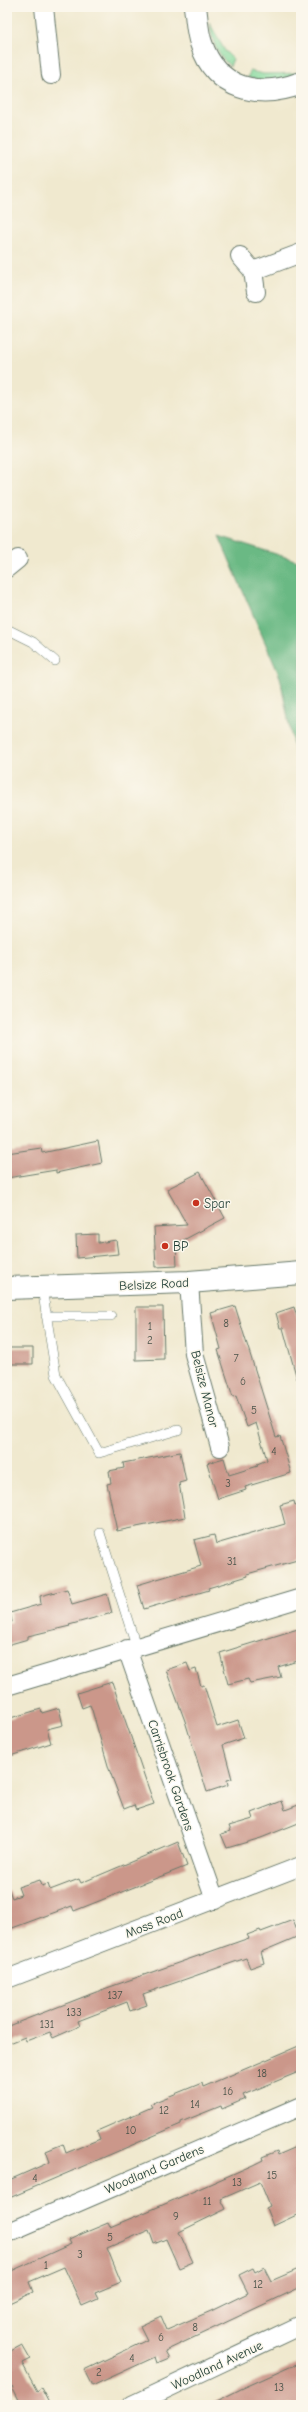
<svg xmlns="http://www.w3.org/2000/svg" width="308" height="2412" font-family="'Comic Neue',sans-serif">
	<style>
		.green { fill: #84d99c; stroke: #528b68 }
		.forest { fill: #6bb984; stroke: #457b5c }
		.building { fill: #cb978a }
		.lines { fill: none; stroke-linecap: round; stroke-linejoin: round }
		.service-casing { stroke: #68796a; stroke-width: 10 }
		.minor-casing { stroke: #68796a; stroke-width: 20 }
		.tertiary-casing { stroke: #68796a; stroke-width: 24 }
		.service { stroke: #fff; stroke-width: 9 }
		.minor { stroke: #fff; stroke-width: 18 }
		.tertiary { stroke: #fff; stroke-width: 22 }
		.poi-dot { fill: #c8321e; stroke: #fbf7ec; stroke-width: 1.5 }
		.labels { text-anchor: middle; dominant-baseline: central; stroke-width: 3; stroke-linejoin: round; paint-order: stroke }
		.number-label { font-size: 11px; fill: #4a544a }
		.poi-label { font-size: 13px; fill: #1f3d34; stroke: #fbf7ec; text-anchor: start }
		.street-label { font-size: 13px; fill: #1f3d34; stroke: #fbf7ec }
	</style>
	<rect width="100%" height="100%" fill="#fbf7ec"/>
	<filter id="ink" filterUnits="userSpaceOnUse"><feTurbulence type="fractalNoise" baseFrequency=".025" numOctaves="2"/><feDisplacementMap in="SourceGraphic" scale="8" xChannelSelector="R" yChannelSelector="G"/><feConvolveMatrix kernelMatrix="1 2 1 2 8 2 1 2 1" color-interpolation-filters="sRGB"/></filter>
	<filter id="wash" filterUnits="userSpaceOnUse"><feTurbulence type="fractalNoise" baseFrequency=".012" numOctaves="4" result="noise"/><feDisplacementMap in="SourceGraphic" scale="16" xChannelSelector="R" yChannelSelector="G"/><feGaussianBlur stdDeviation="0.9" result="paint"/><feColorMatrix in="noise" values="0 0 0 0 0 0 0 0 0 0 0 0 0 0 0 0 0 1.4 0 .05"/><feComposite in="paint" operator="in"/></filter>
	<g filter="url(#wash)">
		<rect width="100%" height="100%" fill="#f0e9cf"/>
		<path class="green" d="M209,22L225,51L233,59L230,66C215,53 213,41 209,22Z
			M250,71L264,74L301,73L277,83L248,78Z"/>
		<path class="forest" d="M219,536L301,562V761H296L280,677Z"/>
		<g id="blocks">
			<path class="building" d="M98,1141L102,1163L56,1173V1170L7,1178V1153L41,1148L42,1153Z
				M200,1172L225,1218L176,1244L177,1266L156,1267L154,1227L187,1225L167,1189Z
				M98,1234V1243L116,1240L118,1254L77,1258L76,1235Z
				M235,1306L276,1437L280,1436L291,1473L245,1487L246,1490L218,1499L207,1463L224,1458L229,1475L258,1466L257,1464L267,1460L256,1423L247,1427L236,1396L233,1397L218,1350L221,1349L211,1313Z
				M136,1307H163L164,1359L136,1360Z
				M294,1307L301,1329V1379H297L283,1328H280L276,1313Z
				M8,1348H33V1364H8Z
				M180,1452L186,1481L179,1483L185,1517L117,1531L107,1484L111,1483L109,1471L124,1468L123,1463Z
				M294,1501L295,1505L301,1503V1559L247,1574L248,1576L208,1588L209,1590L144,1609L137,1585L201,1566L194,1540L214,1535L216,1544L285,1524L280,1505Z
				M67,1589L72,1604L107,1594L112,1613L69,1625L70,1626L28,1636V1639L7,1645V1623L12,1622L10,1613L41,1604L40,1596Z
				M301,1628V1660L278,1667L281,1677L250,1683L248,1679L228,1684L220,1653Z
				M187,1663L190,1671L196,1669L201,1686L204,1685L217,1727L238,1720L244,1738L223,1745L232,1779L227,1780L228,1785L207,1792L185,1721L166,1670Z
				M112,1682L154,1804L136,1810L134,1805L124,1809L109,1769L92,1710L90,1705L82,1708L77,1693Z
				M59,1708L63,1725L47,1729L51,1743L7,1757V1719L41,1709L42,1713Z
				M282,1801L285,1810L301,1804V1822L261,1838L227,1848L221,1834L231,1831L229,1826L253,1819L251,1813Z
				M178,1842L187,1866L74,1911L72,1906L7,1930V1891L9,1890L12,1898L21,1895L18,1887L40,1880L42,1886L48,1884L50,1890L79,1879L81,1883Z
				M293,1920L299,1936L261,1952L264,1963L250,1968L246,1958L143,1994L147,2005L130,2011L127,2002L78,2021L80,2026L53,2038L50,2032L26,2041L25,2037L7,2044V2027L19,2022L104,1989L249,1938L247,1935L260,1930L261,1932Z
				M301,2045V2071L243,2095L245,2099L222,2109L221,2106L181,2122V2124L7,2199V2181L50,2162L46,2151L63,2144L66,2153L100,2139L97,2131L152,2107L150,2104L202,2083L203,2087Z
				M301,2145V2213L273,2226L266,2208L270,2206L260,2182L221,2199L226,2209L179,2232L193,2262L179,2268L166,2239L154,2244L149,2230L107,2248L121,2282L95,2293L98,2299L82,2306L64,2267L29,2282L33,2292L7,2304V2273L71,2244L69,2240L84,2233L108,2223L110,2227L158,2207L253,2165L263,2160L262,2157L277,2151L278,2155Z
				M264,2267L271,2281L301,2268V2287L165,2351L169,2358L157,2363L155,2357L92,2386L84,2370L147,2340L140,2326L161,2316L167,2330L211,2311L248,2293L239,2275L253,2268L255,2272Z
				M22,2345L30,2359L22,2363L37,2391L41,2388L50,2405H9L19,2400L12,2386L7,2389V2353Z
				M301,2362V2405H209L241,2389Z"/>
		</g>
	</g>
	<g filter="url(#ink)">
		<use href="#blocks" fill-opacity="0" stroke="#68796a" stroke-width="1"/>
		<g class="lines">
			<defs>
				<path id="service" d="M7,629L33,642L55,661
					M42,1288L56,1375L99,1453L178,1430
					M46,1316H111
					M100,1533L136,1646"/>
				<path id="minor" d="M44,7L51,75
					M240,256L253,271L256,292
					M253,271L301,253
					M7,568L18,559
					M189,1282L194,1354L220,1447
					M127,1649L215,1900
					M7,1686L301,1598
					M7,1979L301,1866
					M7,2233L301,2106
					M132,2405L301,2325"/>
				<path id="tertiary" d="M195,7C197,19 197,32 201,43C216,90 259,99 301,83
					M7,1288L189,1282L301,1273"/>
			</defs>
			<use href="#service" class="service-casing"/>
			<use href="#minor" class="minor-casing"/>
			<use href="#tertiary" class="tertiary-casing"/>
			<use href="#service" class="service"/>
			<use href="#minor" class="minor"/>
			<use href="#tertiary" class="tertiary"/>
		</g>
	</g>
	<g class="poi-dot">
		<circle cx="196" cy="1203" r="4"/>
		<circle cx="165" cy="1246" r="4"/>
	</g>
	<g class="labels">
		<g class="number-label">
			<text x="226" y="1323">8</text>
			<text x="150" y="1326">1</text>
			<text x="150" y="1340">2</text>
			<text x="236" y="1358">7</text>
			<text x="243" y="1381">6</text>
			<text x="254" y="1410">5</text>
			<text x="274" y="1451">4</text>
			<text x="228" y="1483">3</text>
			<text x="232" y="1561">31</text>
			<text x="115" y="1995">137</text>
			<text x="74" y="2012">133</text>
			<text x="47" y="2024">131</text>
			<text x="262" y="2073">18</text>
			<text x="228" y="2091">16</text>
			<text x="195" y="2104">14</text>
			<text x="164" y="2110">12</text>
			<text x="131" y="2130">10</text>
			<text x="272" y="2175">15</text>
			<text x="35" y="2178">4</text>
			<text x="237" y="2182">13</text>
			<text x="207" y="2201">11</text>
			<text x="176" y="2216">9</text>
			<text x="110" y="2237">5</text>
			<text x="80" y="2254">3</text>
			<text x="46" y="2265">1</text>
			<text x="258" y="2284">12</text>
			<text x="195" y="2327">8</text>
			<text x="161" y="2337">6</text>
			<text x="132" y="2358">4</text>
			<text x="99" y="2372">2</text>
			<text x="279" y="2387">13</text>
		</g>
		<g class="poi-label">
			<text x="204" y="1203">Spar</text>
			<text x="173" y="1246">BP</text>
		</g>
		<g class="street-label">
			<text transform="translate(154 1284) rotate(-3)">Belsize Road</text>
			<text transform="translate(205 1389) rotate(76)">Belsize Manor</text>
			<text transform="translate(171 1775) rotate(71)">Carrisbrook Gardens</text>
			<text transform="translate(154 1923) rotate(-21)">Moss Road</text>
			<text transform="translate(154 2169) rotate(-23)">Woodland Gardens</text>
			<text transform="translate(217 2365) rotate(-25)">Woodland Avenue</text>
		</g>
	</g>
	<rect width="308" height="2412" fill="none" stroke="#fbf7ec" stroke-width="24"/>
</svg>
